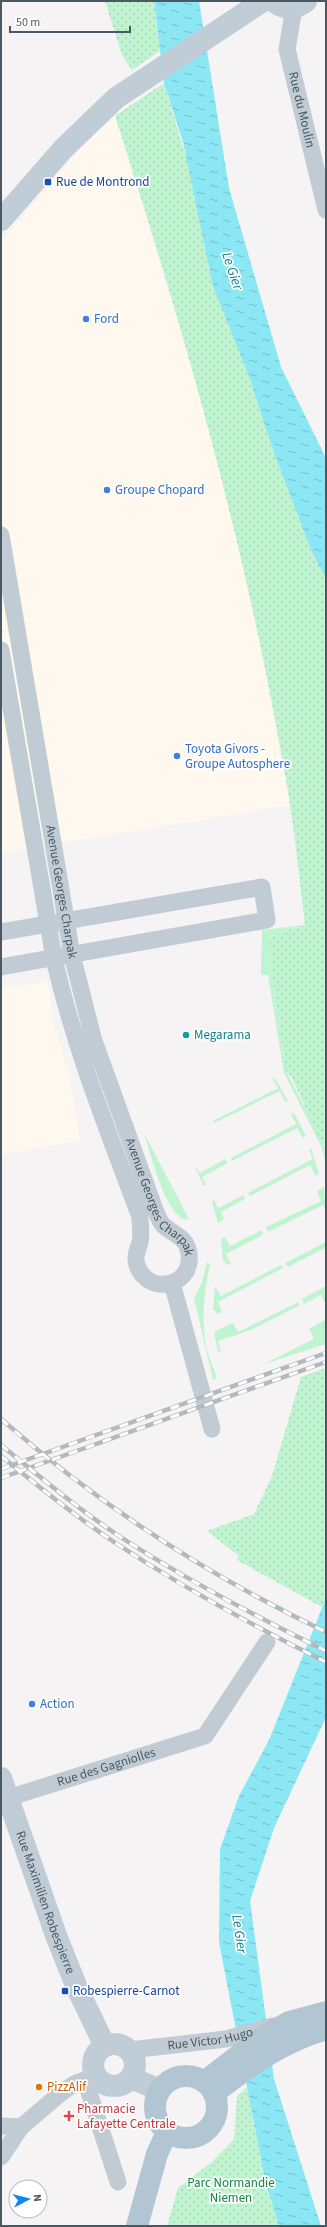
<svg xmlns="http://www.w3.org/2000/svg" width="327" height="2227" font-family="'Source Sans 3',sans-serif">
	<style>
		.commercial { fill: #fef8ee }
		.green { fill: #c0f4d0 }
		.park { fill: url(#park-dots) }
		.water { fill: url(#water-ripples) }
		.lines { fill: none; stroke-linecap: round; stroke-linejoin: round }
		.street { stroke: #c0cbd3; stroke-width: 17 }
		.secondary { stroke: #c0cdd7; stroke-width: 22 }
		.primary { stroke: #b1c5d3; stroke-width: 22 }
		.rail-casing { stroke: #b4b9bd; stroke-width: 4.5 }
		.rail { stroke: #fff; stroke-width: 3; stroke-dasharray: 9; stroke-linecap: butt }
		.transit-dot { fill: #1a4fb4; stroke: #fff; stroke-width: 1.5 }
		.shop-dot { fill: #3f7fe0; stroke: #fff; stroke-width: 1.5 }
		.culture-dot { fill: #0f9aa8; stroke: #fff; stroke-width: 1.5 }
		.food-dot { fill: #e8710a; stroke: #fff; stroke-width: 1.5 }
		.health-dot { fill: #e0444e; stroke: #fff; stroke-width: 1.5 }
		.labels { text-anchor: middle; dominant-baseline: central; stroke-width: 3.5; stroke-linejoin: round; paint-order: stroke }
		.street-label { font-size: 13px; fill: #495862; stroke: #fff }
		.transit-label { font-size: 13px; fill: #164399; stroke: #fff; text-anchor: start }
		.shop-label { font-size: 13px; fill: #366cbe; stroke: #fff; text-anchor: start }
		.culture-label { font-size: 13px; fill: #0d838f; stroke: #fff; text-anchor: start }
		.food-label { font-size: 13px; fill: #c56008; stroke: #fff; text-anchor: start }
		.health-label { font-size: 13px; fill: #be3a42; stroke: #fff; text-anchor: start }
		.park-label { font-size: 13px; fill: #118641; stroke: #fff }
		.water-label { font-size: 14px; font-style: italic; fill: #068091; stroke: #fff }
	</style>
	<defs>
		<pattern id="park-dots" width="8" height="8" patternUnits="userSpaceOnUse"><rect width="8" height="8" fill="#c0f4d0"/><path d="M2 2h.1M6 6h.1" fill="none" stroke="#a6d3b5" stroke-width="1.8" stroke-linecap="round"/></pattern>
		<pattern id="water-ripples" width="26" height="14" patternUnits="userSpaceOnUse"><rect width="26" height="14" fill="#8ae7f3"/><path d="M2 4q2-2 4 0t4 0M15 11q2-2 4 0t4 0" fill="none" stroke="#73bec8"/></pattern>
	</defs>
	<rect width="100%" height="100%" fill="#f5f3f3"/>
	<path class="commercial" d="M115,116L204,409L232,520L259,640L290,805L1,853V242L81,148Z
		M48,981L52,1019L68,1070L80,1140L1,1155V989Z"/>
	<path class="green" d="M305,925L269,937L272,974L286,1071L324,1144L326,1163L321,1146L284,1073L268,975H261L262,930Z
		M275,1078L288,1101L285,1102L280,1091L214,1123L213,1121L278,1088L273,1079Z
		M294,1113L306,1136L303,1138L297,1128L232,1161L231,1158L296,1124L291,1114Z
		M144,1133L189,1219C168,1225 149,1149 144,1133Z
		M311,1148L319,1174L316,1176L310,1165L250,1196L248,1193L313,1159L309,1150Z
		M225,1159L228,1163L202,1177L206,1185L204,1186L194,1166L200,1173Z
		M324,1187L326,1210L323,1205L268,1232L266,1227L321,1201L317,1191Z
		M244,1195L245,1199L221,1212L224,1219L218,1223L212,1201L214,1200L218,1208Z
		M262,1230L263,1235L226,1254L231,1264L227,1265L223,1260L221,1239L225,1237L230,1246Z
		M326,1242V1250L325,1248L288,1267L285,1263Z
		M207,1262L210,1264C204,1292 201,1318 206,1346C208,1357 214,1368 217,1378L213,1380L194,1298L202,1282Z
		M281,1265L283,1268L218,1302L222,1312L218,1314L213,1309L215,1286L221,1296Z
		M326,1286V1305L321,1295L304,1304L302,1299Z
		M298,1302L300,1305L251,1330L218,1341L221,1351L218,1352L214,1332L233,1323L238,1332Z
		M326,1319V1344L264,1364L314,1339L309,1329Z"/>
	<path class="park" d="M105,1H154L160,51L132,70L122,55Z
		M164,83L273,450L311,550L326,579V1152L292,1078L286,1071L272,974L269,937L305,925C300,885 296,844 290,804C252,570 188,341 115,116Z
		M326,1368V1598L322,1607L237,1560L239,1556L207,1531L254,1514L272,1476L301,1377Z
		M247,2087L265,2180L279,2226H167L178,2188L212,2162L234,2139L237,2096Z"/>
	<path class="water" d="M154,1H199L229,188L281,367L326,458V579L311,550L273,450L249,376L213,286L183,142L164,83Z
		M326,1598V1717L274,1828L250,1901L274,2079L321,2226H279L265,2180L219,1942L220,1849L239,1796L269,1740Z"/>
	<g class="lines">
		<g class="street">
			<path id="s1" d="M294,8L287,49L326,210"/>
			<path id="s2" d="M1,535L72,955L94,1041L153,1204C156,1211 159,1222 164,1226C172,1233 185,1237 188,1249C198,1286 148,1298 137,1265C134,1255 138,1251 140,1242C142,1234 140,1225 140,1217C108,1131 74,1047 54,958L1,650"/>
			<path d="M1,932L262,887L267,920L1,967"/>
			<path d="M172,1283L212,1429"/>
			<path id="s3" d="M8,1798L205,1736L267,1642"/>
			<path id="s4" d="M130,2050L226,2039L273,2026"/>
			<path d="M85,2080L118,2182"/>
			<path d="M1,2126L21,2127"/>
			<path d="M1,2157L21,2127L61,2093L74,2084L96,2076"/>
		</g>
		<g class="secondary">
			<path d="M273,1C284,10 296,10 306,1"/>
			<path d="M1,220L63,149L116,98L263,1"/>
			<path id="s5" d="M1,1778L57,1938L77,1988L105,2046"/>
			<circle cx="114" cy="2065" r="21"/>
			<path d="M131,2078L160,2090"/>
		</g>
		<path class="primary" d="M155 2107a31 31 0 1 1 62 0a31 31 0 1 1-62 0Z
			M204,2082L264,2036L289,2022L326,2012
			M214,2093C252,2065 279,2043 326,2029
			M137,2226L157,2154L167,2132"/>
		<defs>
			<path id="rail" d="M1,1419C99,1505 209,1576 326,1632
				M1,1445C39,1476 77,1508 119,1536C185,1579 255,1616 326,1651
				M1,1456C38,1486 75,1516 114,1542C182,1587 253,1626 326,1662
				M1,1469L326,1353
				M1,1478L326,1362"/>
		</defs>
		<use href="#rail" class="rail-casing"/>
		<use href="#rail" class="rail"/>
	</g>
	<g class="transit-dot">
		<rect x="44" y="178" width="8" height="8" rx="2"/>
		<rect x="61" y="1987" width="8" height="8" rx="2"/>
	</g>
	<g class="shop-dot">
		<circle cx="86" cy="319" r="4"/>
		<circle cx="107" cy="490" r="4"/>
		<circle cx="177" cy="756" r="4"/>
		<circle cx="32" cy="1704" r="4"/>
	</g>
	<circle class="culture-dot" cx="186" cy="1035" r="4"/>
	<circle class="food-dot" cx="39" cy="2087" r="4"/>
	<path class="health-dot" d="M67 2110h4v4h4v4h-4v4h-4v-4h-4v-4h4z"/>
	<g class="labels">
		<g class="street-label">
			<text stroke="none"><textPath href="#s1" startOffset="104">Rue du Moulin</textPath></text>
			<text stroke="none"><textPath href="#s2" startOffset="362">Avenue Georges Charpak</textPath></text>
			<text stroke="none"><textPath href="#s2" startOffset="686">Avenue Georges Charpak</textPath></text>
			<text stroke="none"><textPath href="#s3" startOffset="103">Rue des Gagniolles</textPath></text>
			<text stroke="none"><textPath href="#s5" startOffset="132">Rue Maximilien Robespierre</textPath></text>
			<text stroke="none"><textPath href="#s4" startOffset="81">Rue Victor Hugo</textPath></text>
		</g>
		<g class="transit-label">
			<text x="56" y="182">Rue de Montrond</text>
			<text x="73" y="1991">Robespierre-Carnot</text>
		</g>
		<g class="shop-label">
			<text x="94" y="319">Ford</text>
			<text x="115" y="490">Groupe Chopard</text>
			<text x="185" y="749">Toyota Givors -<tspan x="185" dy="15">Groupe Autosphere</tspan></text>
			<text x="40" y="1704">Action</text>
		</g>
		<g class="culture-label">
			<text x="194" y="1035">Megarama</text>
		</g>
		<g class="food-label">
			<text x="47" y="2087">PizzAlif</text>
		</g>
		<g class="health-label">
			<text x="77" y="2109">Pharmacie<tspan x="77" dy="15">Lafayette Centrale</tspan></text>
		</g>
		<g class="park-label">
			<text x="231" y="2183">Parc Normandie<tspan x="231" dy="15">Niemen</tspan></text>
		</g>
		<g class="water-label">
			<text transform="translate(232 271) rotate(71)">Le Gier</text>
			<text transform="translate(239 1934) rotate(82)">Le Gier</text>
		</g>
	</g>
	<rect width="327" height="2227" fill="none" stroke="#495862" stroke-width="4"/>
	<g transform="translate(28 2199) rotate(83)"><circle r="19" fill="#ffffff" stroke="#b6bcc0"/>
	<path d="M0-3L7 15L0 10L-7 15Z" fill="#0e86f4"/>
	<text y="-6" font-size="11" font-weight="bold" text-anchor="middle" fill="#495862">N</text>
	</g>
	<path d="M10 26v6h120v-6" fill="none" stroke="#495862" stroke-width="2"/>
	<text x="16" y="26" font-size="12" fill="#495862" stroke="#ffffff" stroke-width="3" paint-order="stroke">50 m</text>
</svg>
